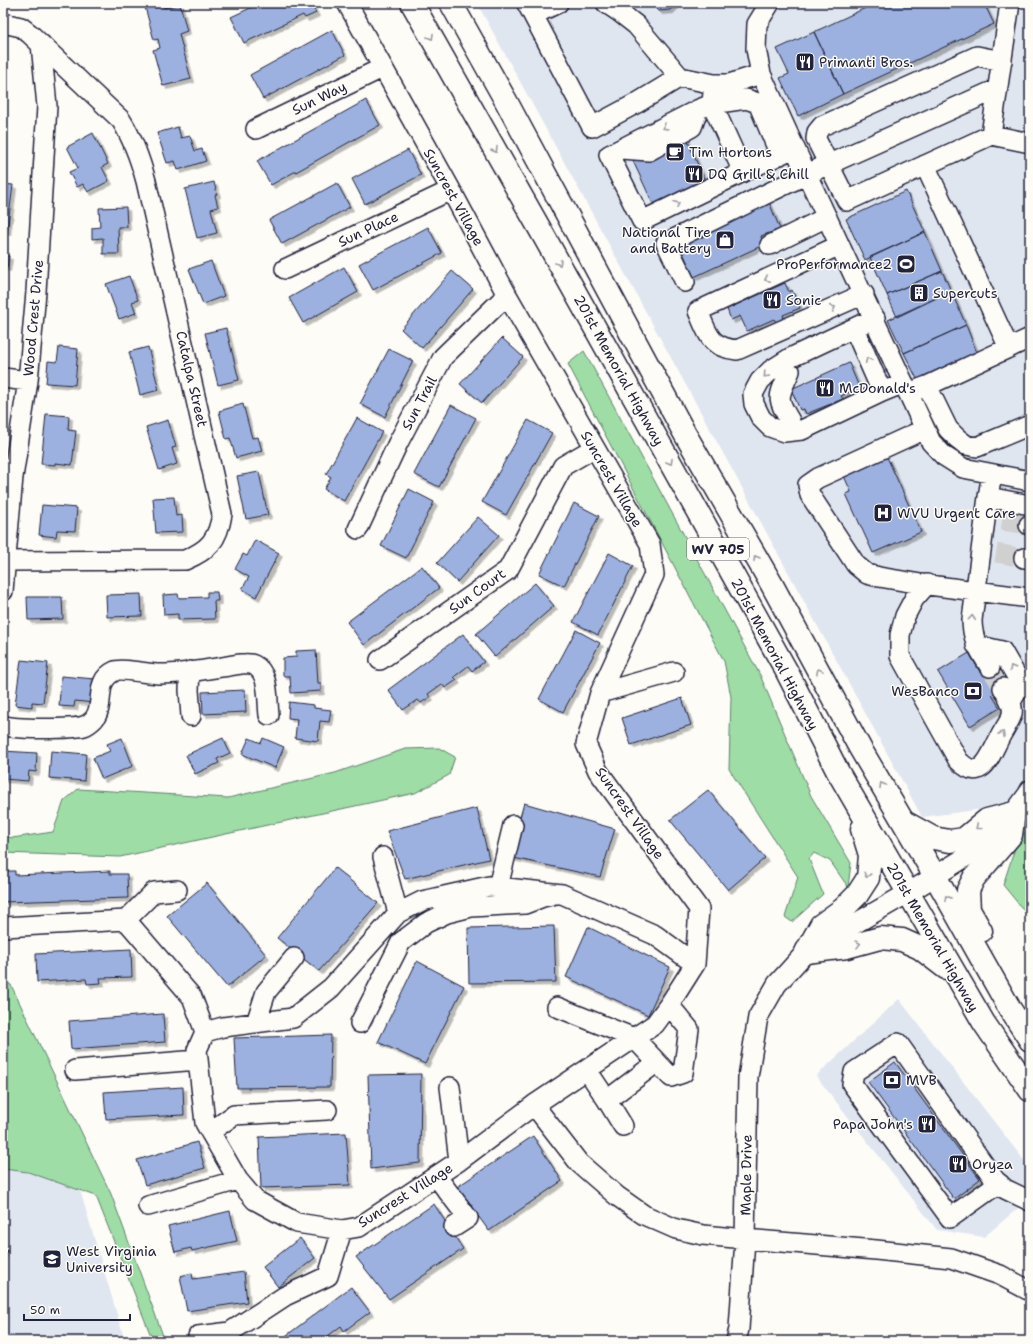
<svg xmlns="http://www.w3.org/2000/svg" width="1033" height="1344" font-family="'Shantell Sans',sans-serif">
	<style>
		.built { fill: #e0e6f0 }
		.green { fill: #9edda5; stroke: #608070 }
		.building { fill: #9cb1df; stroke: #22223b; filter: url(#shadow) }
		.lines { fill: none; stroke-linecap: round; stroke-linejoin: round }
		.minor-tunnel { stroke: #d1d0d1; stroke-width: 19; stroke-dasharray: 19 10; stroke-linecap: butt }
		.minor-casing { stroke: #22223b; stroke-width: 22 }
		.major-casing { stroke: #22223b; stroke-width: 25 }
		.path { stroke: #22223b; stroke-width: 2.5; stroke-dasharray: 3 3; stroke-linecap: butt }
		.minor { stroke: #fdfcf7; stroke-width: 19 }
		.major { stroke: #fdfcf7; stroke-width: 22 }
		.oneway { stroke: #9a9aa2 }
		.labels { text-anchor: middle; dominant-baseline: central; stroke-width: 3; stroke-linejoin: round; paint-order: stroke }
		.shield { fill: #fdfcf7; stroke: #646373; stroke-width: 1 }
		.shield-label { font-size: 13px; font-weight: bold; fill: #22223b }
		.poi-label { font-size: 14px; fill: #22223b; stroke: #fdfcf7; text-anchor: start }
		.street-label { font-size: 14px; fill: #22223b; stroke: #fdfcf7 }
	</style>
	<defs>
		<filter id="shadow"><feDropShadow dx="3.5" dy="3.5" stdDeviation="0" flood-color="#0004"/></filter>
	</defs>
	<rect width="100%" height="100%" fill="#fdfcf7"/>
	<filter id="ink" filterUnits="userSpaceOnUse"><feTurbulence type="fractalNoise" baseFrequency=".025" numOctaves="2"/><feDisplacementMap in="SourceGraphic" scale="8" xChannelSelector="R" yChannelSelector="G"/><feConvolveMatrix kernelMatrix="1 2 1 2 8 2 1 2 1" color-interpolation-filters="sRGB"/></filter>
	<g filter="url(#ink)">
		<path class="built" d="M477,3H1030V803L922,817Z
			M899,999L1030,1168V1198L984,1237L937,1230L816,1076Z
			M3,1163L76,1177L125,1341H3Z"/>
		<path class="green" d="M584,351L760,675L811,796L851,863L848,887L830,861L814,853L809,859L823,894L792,922L785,917L798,877L729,769L731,697L724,661L568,364Z
			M439,748L455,757L449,775L415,793L120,857L3,853V835L12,838L53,832L64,801L78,789L228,798L335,773L405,749Z
			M1030,828V918L1003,885L1018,839Z
			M3,980L11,985L111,1194L165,1341H153L96,1196L28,1172L3,1169Z"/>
		<path class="building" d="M163,3L164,8L180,4L187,31L179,34L191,79L163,86L153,50L160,48L158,39L154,40L145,7Z
			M261,3H311L316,13L305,18L303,15L244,43L231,17Z
			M651,3H677L670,10L659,11Z
			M876,3H984L994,24L843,94L814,32Z
			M332,30L345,55L263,99L250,75Z
			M814,32L843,94L798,116L780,78L789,74L777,49Z
			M366,100L380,125L296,172V171L271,185L257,161Z
			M178,127L181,138L190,136L195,151L202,149L206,161L178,170L175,161L167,163L157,133Z
			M93,133L108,164L102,167L109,181L88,192L83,184L77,187L69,172L78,168L67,147Z
			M686,137L705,181L653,204L633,161Z
			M408,150L421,175L365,204L352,179Z
			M214,182L217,194L215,195L218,207L211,209L217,233L197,238L185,189Z
			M337,183L350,207L282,244L269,220Z
			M3,184L13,185L7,232L3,231Z
			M906,191L925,232L865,260L846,219Z
			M769,202L780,229L761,236L763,245L694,277L679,244Z
			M126,207L127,227H118L119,254H103V238L92,239V228L100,227L99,208Z
			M428,227L442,253L373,290L359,264Z
			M925,232L942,271L887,295L870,257Z
			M3,255L9,256L7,268L3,267Z
			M211,261L224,296L203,304L189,269Z
			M344,267L358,292L303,323L289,298Z
			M452,271L473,289L422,348L401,329Z
			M942,271L951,291L897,317L887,295Z
			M129,276L138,300L132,302L136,313L119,319L106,284Z
			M785,283L789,292L792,290L800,308L783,315L784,318L776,322L774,319L747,331L740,316L731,320L727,309Z
			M951,291L966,325L904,353L888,320Z
			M966,325L977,353L918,381L904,353Z
			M226,328L239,380L218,385L205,333Z
			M502,338L523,357L482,403L460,384Z
			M59,347L78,349L75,385L46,383L48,361L57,362Z
			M148,347L159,390L140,395L129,352Z
			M389,349L413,361L385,417L360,404Z
			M849,363L859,387L841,396L843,399L806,414L804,409L800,410L791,389Z
			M243,404L252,438L258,437L262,451L236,458L230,438L226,439L219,411Z
			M451,405L476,418L439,487L414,474Z
			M46,414L69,416L68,430L76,431L72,465L55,463V465L41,464Z
			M357,418L382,432L344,501L324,489L331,477L326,474Z
			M168,420L176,447L172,448L177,464L159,470L146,427Z
			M528,420L552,433L506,515L482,502Z
			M887,457L921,532L873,553L846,494L851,492L844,476Z
			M259,472L268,515L246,519L237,476Z
			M409,489L434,502L406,558L381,546Z
			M174,497L176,516L182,515L183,532L156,533L153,498Z
			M574,503L599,516L564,586L539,574Z
			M42,505L77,508L75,531L57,530L56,537L39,535Z
			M478,517L499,535L457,582L437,563Z
			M255,540L279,553L256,597L242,589L249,577L235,569L243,554L247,556Z
			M609,553L633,566L598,635L573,622Z
			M422,566L439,588L364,645L347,622Z
			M535,583L554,606L495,657L476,634Z
			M207,592H217L218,601H214L215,619L178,620V614L164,615L163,595L178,594L179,598L207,597Z
			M141,594L142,616L107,617L106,595Z
			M27,597H62L63,619L28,620Z
			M576,630L600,643L563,712L539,699Z
			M463,634L484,662L472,671L468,666L454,677L457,680L445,688L442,684L428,694L430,697L421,703L418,700L403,710L388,690Z
			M316,650L318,683H321V691L291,693L290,676H283V658L296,657V651Z
			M969,653L980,672L1003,659L1016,680L992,695L1000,708L970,726L938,672Z
			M21,660L48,663L43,703L32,702V707L15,705Z
			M61,676L95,679L94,703L75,701L74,707L59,706Z
			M245,690L246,712L203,714L202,692Z
			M682,698L691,725L631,745L622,718Z
			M289,702L314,705V708L331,710L329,722L320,721L318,741L295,738L297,719L288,718Z
			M122,738L133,766L102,779L93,758L110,751L107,744Z
			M223,738L230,753L217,759L219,763L195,774L186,755Z
			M249,738L261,743L263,738L284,747L275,768L242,754Z
			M3,751L37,753L36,772L29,771L28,781L3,779Z
			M51,751L86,754L84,781L49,778Z
			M708,790L765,858L728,890L670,820Z
			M524,803L615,829L600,877L509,857Z
			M477,808L489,859L405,879L387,831Z
			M335,868L378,903L319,971L277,938Z
			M3,871H15V875L110,871V874H127L128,898L3,902Z
			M207,883L266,955L227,987L167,916Z
			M554,926L556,982L469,983L468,928Z
			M588,927L670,967L648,1015L566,977Z
			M131,949L132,977L100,978L101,983L87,984L86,979L37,982L36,954Z
			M417,961L464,986L425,1064L378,1042Z
			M163,1014L165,1042L71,1049L69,1021Z
			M331,1035L330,1087L237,1088L234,1038Z
			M895,1062L980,1179L954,1199L868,1082Z
			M421,1074L420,1163L371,1169L368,1075Z
			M183,1087L184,1115L106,1119L104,1092Z
			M346,1133L350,1185L261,1188L259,1137Z
			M533,1136L562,1181L489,1231L457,1187Z
			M197,1142L205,1168L145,1185L137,1160Z
			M434,1204L463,1249L389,1299L356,1257Z
			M230,1211L237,1241L192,1251L191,1248L175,1252L168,1226Z
			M300,1238L315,1258L278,1287L263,1267Z
			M244,1272L247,1302L187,1311L180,1276L192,1273L193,1279Z
			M351,1287L370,1312L344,1331L341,1326L328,1336L332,1341H279Z"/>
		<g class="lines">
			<path class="minor-tunnel" d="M1002,521L1029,525
				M996,553L1024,558
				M990,667L1003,688"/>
			<defs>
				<path id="minor" d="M347,3L451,190L507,295L650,544L654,575L600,693L586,744L598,771L699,909L695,964L669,1005L655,1024L534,1105L459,1161L359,1227L342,1230L297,1223L255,1200L238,1180L205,1123L197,1050L205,1032L223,1027L293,1018L331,988L398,913L422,901L489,886L562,894L655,935L695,964
					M606,3L618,11L636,25L680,77L714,84H729L761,74
					M770,3L757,24L756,49L761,74L802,164L931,442L944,456L963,468L1030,481
					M1010,3L991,135L1030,143
					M527,4L533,15L558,3
					M533,15L592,127L637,103L680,77
					M3,23L21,27L30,34L121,120C133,139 140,159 146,181L222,514C218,540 209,550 185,560L6,561
					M713,92L712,104L743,172L792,149
					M256,129L382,68
					M991,135L847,201L816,139L817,132L822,126L977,56L1002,61
					M621,149L649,151L692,127L696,116
					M925,165L1009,348
					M743,172L642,221L609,155L699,109L712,104L746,99L758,103L780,155
					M770,245L827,217
					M840,245L698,311C708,334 709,347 737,350L864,294
					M285,269L451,190
					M685,282L666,243L807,174L997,89
					M875,318L790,358L771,370L760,381L753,394L754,404L761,418L770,427L784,432L802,430L882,392L904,383
					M854,328L882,392
					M790,371C779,397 775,396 790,421
					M3,378L28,381
					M927,386L1030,338
					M908,393L927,386L948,429L957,438L966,445L977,447L1030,425
					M925,429L818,478L808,485L810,495L856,565L867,574L879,577L921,584L1030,598
					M990,485L988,497L1030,505
					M988,497L972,620C972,640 980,651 990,667
					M1029,525H1030
					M358,529L398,443L443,357L507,295
					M1024,558L1030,559
					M927,584L914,599L905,616L900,635V656L958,760C981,784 989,758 999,739C1002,732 1011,720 1012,714C1014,704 1007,696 1003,688
					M3,591L13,477L28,381L36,292L47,106L41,44
					M976,645L1002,651L1021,684L1011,702
					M380,660L508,570L563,466L594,448
					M190,671L189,690L191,716
					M600,693L674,672
					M3,725C10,730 75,729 84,726C87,725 92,721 94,719C106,704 93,681 115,671C121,668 150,674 160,674C187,674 214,668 241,664C245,664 250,663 254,665C270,673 267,700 269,715
					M1030,790L1028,794L1008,821L985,845L908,893L806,952L777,984L758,1017L748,1077L745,1239L876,1250L951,1258L1000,1275L1030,1291
					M383,857L398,913
					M498,887L513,825
					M126,920L154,892L177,890
					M4,927L126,920L192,997L205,1032
					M557,1007L634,1038L671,1077L683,1073L689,1029L669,1005
					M256,1023L266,992L294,958
					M360,1023L401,942L426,923L447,913L471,907L525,904L543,897L552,895
					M75,1070L198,1060
					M587,1070L607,1100L656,1063
					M450,1087L459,1161
					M607,1100L623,1126
					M534,1105L579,1163L617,1196L644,1215L676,1229L703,1235L745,1239L739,1329L736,1341
					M210,1132L234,1115L327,1110
					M436,1176L468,1218L454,1227
					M1000,1184L989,1190L950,1218L852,1084L854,1072L898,1043L995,1180L1005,1189L1030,1201
					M148,1206L238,1180
					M198,1336L230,1332L285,1296L328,1276L342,1230"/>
				<path id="major" d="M412,3L541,231L786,670L838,772L984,1023L1030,1090
					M451,3L506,101L685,434L771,583L860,748L935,876L1010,1009L1030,1040
					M904,822L933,838L950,841L964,839L987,820L1014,813L1011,835L974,878L968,890L969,910L981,931
					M806,952L821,925L843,909L857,895L868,878L870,855L862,829
					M806,952L847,947L880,938L902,940L920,948L946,968"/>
			</defs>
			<use href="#minor" class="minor-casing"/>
			<use href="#major" class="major-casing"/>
			<path class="path" d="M3,1232L7,1254L3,1262"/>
			<use href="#minor" class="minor"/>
			<use href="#major" class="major"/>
		</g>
		<defs><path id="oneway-chevron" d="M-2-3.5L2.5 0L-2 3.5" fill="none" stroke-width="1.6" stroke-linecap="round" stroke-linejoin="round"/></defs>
		<g class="oneway">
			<use href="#oneway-chevron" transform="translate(431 37) rotate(61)"/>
			<use href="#oneway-chevron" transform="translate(665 127) rotate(153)"/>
			<use href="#oneway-chevron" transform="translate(495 150) rotate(60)"/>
			<use href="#oneway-chevron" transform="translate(677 204) rotate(-26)"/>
			<use href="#oneway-chevron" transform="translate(559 263) rotate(61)"/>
			<use href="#oneway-chevron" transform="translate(767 279) rotate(155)"/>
			<use href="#oneway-chevron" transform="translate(833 308) rotate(-24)"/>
			<use href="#oneway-chevron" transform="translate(868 360) rotate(-114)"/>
			<use href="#oneway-chevron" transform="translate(766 375) rotate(133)"/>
			<use href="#oneway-chevron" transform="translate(670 462) rotate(61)"/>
			<use href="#oneway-chevron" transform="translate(756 558) rotate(-120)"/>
			<use href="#oneway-chevron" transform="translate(972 618) rotate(-85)"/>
			<use href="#oneway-chevron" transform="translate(1012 668) rotate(-120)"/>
			<use href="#oneway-chevron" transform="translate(819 671) rotate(-118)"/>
			<use href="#oneway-chevron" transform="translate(1002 734) rotate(-63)"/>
			<use href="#oneway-chevron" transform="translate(882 785) rotate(-120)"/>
			<use href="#oneway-chevron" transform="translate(978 827) rotate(141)"/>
			<use href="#oneway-chevron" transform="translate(867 875) rotate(104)"/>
			<use href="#oneway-chevron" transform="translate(947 898) rotate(-119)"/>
			<use href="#oneway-chevron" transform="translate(858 944) rotate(-14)"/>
		</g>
	</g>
	<defs>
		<symbol id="restaurant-square" viewBox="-11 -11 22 22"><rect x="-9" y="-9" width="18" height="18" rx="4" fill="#22223b" stroke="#fdfcf7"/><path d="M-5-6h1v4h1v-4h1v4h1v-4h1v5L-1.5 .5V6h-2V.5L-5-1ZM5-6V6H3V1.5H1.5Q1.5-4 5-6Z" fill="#fff"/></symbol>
		<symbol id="cafe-square" viewBox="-11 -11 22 22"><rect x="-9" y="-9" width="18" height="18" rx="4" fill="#22223b" stroke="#fdfcf7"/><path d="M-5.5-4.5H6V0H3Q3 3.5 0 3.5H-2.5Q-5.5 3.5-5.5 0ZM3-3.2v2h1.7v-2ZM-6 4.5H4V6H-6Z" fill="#fff"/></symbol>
		<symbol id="shop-square" viewBox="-11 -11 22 22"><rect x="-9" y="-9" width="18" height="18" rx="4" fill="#22223b" stroke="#fdfcf7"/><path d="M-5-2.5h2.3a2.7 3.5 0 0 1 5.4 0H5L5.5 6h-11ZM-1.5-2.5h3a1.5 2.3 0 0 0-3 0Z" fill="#fff"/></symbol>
		<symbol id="stadium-square" viewBox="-11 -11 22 22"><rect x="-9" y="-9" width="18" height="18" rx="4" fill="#22223b" stroke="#fdfcf7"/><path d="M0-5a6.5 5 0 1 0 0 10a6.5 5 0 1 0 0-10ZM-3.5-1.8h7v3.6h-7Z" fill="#fff"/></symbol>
		<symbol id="building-square" viewBox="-11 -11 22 22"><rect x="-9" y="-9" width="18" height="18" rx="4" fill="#22223b" stroke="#fdfcf7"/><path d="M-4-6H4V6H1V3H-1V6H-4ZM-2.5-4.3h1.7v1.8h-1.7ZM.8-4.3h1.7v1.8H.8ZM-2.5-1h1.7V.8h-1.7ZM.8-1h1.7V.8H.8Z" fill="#fff"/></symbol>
		<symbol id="hospital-square" viewBox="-11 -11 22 22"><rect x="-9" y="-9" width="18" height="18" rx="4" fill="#22223b" stroke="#fdfcf7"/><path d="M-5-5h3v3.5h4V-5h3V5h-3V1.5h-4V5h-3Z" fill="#fff"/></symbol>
		<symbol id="bank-square" viewBox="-11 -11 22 22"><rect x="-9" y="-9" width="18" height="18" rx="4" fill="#22223b" stroke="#fdfcf7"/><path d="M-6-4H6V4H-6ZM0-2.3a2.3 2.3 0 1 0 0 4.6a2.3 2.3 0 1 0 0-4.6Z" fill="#fff"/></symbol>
		<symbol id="university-square" viewBox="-11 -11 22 22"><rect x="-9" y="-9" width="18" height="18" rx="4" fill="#22223b" stroke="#fdfcf7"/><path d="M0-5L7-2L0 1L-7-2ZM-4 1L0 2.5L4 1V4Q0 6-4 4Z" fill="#fff"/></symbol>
	</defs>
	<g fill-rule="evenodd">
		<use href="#restaurant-square" x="794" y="51" width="22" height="22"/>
		<use href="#cafe-square" x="664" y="141" width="22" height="22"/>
		<use href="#restaurant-square" x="683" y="163" width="22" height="22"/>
		<use href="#shop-square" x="714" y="229" width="22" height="22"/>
		<use href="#stadium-square" x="895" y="253" width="22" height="22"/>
		<use href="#building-square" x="908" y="282" width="22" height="22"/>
		<use href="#restaurant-square" x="761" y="289" width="22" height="22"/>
		<use href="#restaurant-square" x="814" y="377" width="22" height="22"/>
		<use href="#hospital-square" x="872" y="502" width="22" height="22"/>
		<use href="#bank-square" x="962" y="680" width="22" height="22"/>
		<use href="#bank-square" x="881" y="1069" width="22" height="22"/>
		<use href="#restaurant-square" x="916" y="1113" width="22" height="22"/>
		<use href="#restaurant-square" x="947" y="1153" width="22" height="22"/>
		<use href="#university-square" x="41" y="1248" width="22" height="22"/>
	</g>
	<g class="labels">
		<rect class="shield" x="687" y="538" width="62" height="22" rx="3"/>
		<g class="shield-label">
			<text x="718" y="549">WV 705</text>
		</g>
		<g class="poi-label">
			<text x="819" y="62">Primanti Bros.</text>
			<text x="689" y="152">Tim Hortons</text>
			<text x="708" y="174">DQ Grill &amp; Chill</text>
			<text x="711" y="232" text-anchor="end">National Tire<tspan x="711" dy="16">and Battery</tspan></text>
			<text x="892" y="264" text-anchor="end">ProPerformance2</text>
			<text x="933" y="293">Supercuts</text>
			<text x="786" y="300">Sonic</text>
			<text x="839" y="388">McDonald's</text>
			<text x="897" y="513">WVU Urgent Care</text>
			<text x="959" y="691" text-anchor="end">WesBanco</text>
			<text x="906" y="1080">MVB</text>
			<text x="913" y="1124" text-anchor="end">Papa John's</text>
			<text x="972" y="1164">Oryza</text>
			<text x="66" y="1251">West Virginia<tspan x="66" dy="16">University</tspan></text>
		</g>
		<g class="street-label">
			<text transform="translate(319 98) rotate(-26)">Sun Way</text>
			<text transform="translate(454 197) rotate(61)">Suncrest Village</text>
			<text transform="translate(368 229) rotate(-25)">Sun Place</text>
			<text transform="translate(33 318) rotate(-85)">Wood Crest Drive</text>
			<text transform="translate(619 370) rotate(61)">201st Memorial Highway</text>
			<text transform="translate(192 379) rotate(77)">Catalpa Street</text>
			<text transform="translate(419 403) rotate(-62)">Sun Trail</text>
			<text transform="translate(612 479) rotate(60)">Suncrest Village</text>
			<text transform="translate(477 591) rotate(-36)">Sun Court</text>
			<text transform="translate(775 654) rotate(62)">201st Memorial Highway</text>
			<text transform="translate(630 813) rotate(55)">Suncrest Village</text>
			<text transform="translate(933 937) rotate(60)">201st Memorial Highway</text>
			<text transform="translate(746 1175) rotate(-89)">Maple Drive</text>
			<text transform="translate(405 1195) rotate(-32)">Suncrest Village</text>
		</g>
	</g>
	<rect width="1033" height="1344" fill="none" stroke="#fdfcf7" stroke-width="16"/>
	<rect x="8" y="8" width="1017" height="1328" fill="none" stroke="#22223b" stroke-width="1.5" filter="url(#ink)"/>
	<path d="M24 1314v6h106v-6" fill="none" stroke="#22223b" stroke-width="2"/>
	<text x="30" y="1314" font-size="12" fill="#22223b" stroke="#fdfcf7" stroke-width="3" paint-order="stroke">50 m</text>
</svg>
